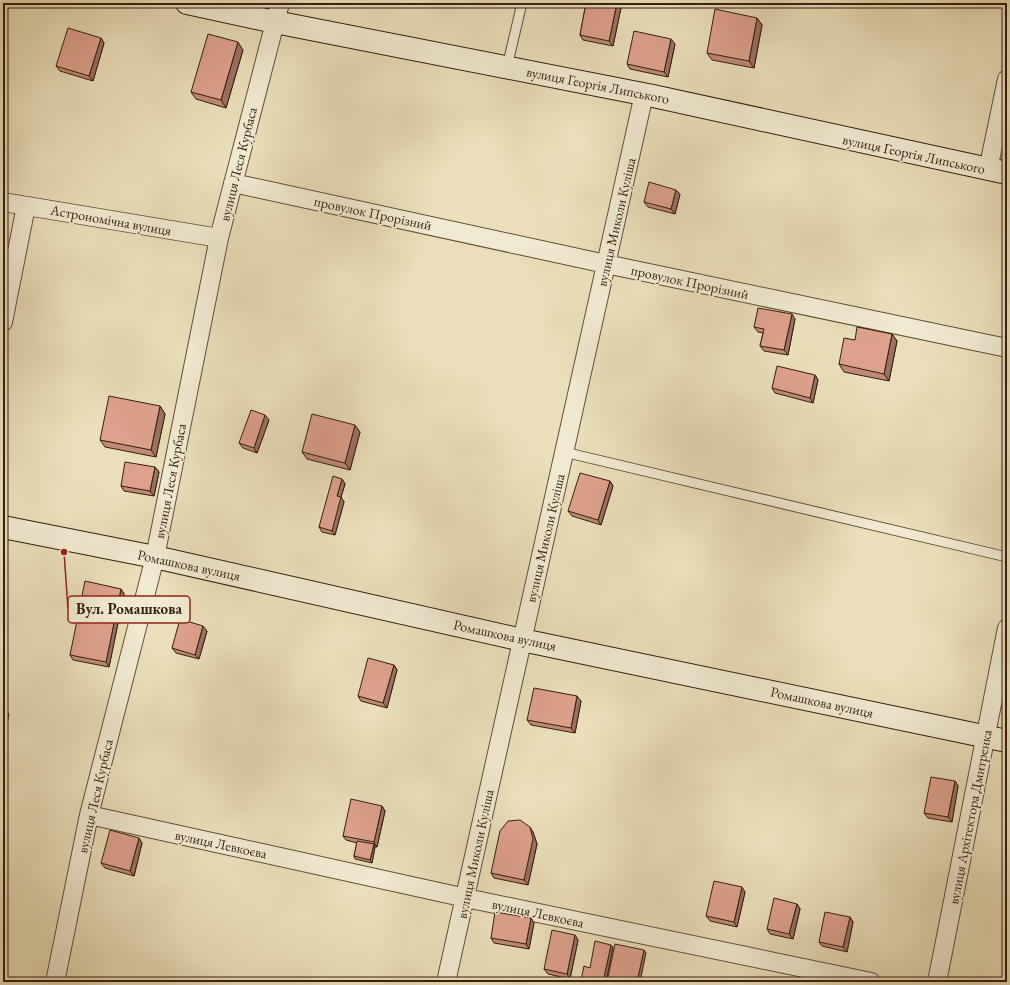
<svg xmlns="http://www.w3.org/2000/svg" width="1010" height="985" font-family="'EB Garamond',serif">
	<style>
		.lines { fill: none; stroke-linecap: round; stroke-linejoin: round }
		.lane-casing { stroke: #624f39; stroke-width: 11 }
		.street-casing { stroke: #624f39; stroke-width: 20 }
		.secondary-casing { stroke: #341f0e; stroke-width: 24 }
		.lane { stroke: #f1ead2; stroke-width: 9 }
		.street { stroke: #f1ead2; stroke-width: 18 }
		.secondary { stroke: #f1ead2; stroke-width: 22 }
		.wall { fill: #bf8a79; stroke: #341f0e }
		.shaded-wall { fill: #9b7163; stroke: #341f0e }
		.building { fill: #dea18d; stroke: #341f0e }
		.labels { text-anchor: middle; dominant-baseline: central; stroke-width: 3; stroke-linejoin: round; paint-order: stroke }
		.street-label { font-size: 14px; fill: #341f0e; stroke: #f1ead2 }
		.leader { fill: none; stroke: #8f2418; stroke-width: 1.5 }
		.callout-dot { fill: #8f2418; stroke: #f1ead2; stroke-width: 1.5 }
		.callout { fill: #f1ead2; stroke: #8f2418; stroke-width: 1.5 }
		.callout-label { font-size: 15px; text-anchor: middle; font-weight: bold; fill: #341f0e }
	</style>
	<rect width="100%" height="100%" fill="#eadfba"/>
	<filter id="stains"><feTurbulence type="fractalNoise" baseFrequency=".005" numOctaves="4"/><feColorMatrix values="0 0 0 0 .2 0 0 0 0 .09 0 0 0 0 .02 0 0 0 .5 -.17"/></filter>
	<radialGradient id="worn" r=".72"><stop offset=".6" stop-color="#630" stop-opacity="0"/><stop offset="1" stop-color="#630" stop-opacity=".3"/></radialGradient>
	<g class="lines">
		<defs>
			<path id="lane" d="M507,67L522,3
				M564,452L1007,557"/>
			<path id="street" d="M988,170L1007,79
				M233,183L606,264L1007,348
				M3,202L219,238
				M3,322L26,206
				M89,815L466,898L871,982
				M55,982L89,815L155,557L219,238L280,3
				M446,982L644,94
				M937,982L1007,628"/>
			<path id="secondary" d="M187,3L275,22L653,96L1007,173
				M3,527L155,557L522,640L1007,741"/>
		</defs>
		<use href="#lane" class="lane-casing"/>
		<use href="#street" class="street-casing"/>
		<use href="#secondary" class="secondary-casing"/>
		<use href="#lane" class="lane"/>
		<use href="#street" class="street"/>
		<use href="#secondary" class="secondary"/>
	</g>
	<path class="wall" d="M586,3H622L613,46L583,40L580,35Z
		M757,18L762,25L754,68L712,60L707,53Z
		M101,38L104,43L93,81L60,71L56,66Z
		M675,44L668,77L630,69L627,64Z
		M243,50L226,108L196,99L191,92Z
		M680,194L675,214L648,207L644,202Z
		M795,319L788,355L764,351L760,346L763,333L758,332L754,327Z
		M892,334L897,341L889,381L844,372L839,364L855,340Z
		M815,375L818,380L813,403L775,393L772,388Z
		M160,406L165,414L156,457L105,447L100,440Z
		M269,420L257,453L243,448L239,443Z
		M360,432L350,470L307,459L302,452Z
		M155,467L159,472L154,496L124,491L121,486Z
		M342,479L345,484L341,497L344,502L335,535L322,532L319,527Z
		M610,481L613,486L601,525L572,516L568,511Z
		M121,589L124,594L109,667L73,660L70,655Z
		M207,631L199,659L176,653L172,648Z
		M394,665L397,670L387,708L361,701L358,696Z
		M581,701L575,733L531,725L527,720Z
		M955,781L958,786L952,822L928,818L924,813Z
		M382,806L385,811L377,847H375L372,863L355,859L354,856L357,843L346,840L343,836Z
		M533,832L537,844L528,885L494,878L491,873Z
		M142,843L134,876L105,868L101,863Z
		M745,892L737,927L710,921L706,916Z
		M797,904L800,909L793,939L770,934L767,929Z
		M850,917L853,922L847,952L822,946L819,942Z
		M531,918L534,923L529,949L494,943L491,938Z
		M575,935L578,940L570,979L548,974L544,969Z
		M611,945L613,947L606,982H583L581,980L590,968Z"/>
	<path class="shaded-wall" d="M617,3H622L613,46L609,41Z
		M757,18L762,25L754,68L749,61Z
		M101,38L104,43L93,81L89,76Z
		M671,39L675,44L668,77L664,72Z
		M238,42L243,50L226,108L221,100Z
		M676,190L680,194L675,214L671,209Z
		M792,314L795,319L788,355L784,350Z
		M892,334L897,341L889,381L884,374Z
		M815,375L818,380L813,403L810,398Z
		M160,406L165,414L156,457L151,450Z
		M265,415L269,420L257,453L254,448Z
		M355,425L360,432L350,470L345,463Z
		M155,467L159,472L154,496L150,491Z
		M342,479L345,484L341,497L344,502L335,535L332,531L337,496Z
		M610,481L613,486L601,525L598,520Z
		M121,589L124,594L109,667L106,662Z
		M203,626L207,631L199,659L195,655Z
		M394,665L397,670L387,708L383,703Z
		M577,696L581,701L575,733L571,728Z
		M3,707L9,714L3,745Z
		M955,781L958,786L952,822L948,817Z
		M382,806L385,811L377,847L374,842Z
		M530,827L533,832L537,844L528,885L524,880Z
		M139,838L142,843L134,876L130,871Z
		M374,844L375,847L372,863L370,860Z
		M742,887L745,892L737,927L734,922Z
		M797,904L800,909L793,939L789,934Z
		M850,917L853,922L847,952L843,947Z
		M531,918L534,923L529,949L526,944Z
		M575,935L578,940L570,979L567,974Z
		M611,945L613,947L606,982H603Z
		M644,950L646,953L640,982H637Z"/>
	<path class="building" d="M586,3H617L609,41L580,35Z
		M715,9L757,18L749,61L707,53Z
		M68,28L101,38L89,76L56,66Z
		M634,31L671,39L664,72L627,64Z
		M208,34L238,42L221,100L191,92Z
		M649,182L676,190L671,209L644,202Z
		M758,308L792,314L784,350L760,346L764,329L754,327Z
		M857,327L892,334L884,374L839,364L844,338L855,340Z
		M777,366L815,375L810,398L772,388Z
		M109,396L160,406L151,450L100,440Z
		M251,410L265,415L254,448L239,443Z
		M312,414L355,425L345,463L302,452Z
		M125,462L155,467L150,491L121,486Z
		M580,473L610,481L598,520L568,511Z
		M333,476L342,479L337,496L341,497L332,531L319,527Z
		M85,581L121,589L106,662L70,655Z
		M180,619L203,626L195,655L172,648Z
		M368,658L394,665L383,703L358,696Z
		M534,688L577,696L571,728L527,720Z
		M931,777L955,781L948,817L924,813Z
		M351,799L382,806L374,842L343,836Z
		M520,820L530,827L533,839L524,880L491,873L500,831L508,821Z
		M110,830L139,838L130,871L101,863Z
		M357,841L374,844L370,860L354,856Z
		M714,881L742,887L734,922L706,916Z
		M774,898L797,904L789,934L767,929Z
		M495,912L531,918L526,944L491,938Z
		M825,912L850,917L843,947L819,942Z
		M552,930L575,935L567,974L544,969Z
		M595,941L611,945L603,982H593L581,980L584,966L590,968Z
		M615,944L644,950L637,982H607Z"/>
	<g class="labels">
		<g class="street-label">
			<text transform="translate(598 85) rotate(11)">вулиця Георгія Липського</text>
			<text transform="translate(914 154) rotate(12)">вулиця Георгія Липського</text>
			<text transform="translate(238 164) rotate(-76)">вулиця Леся Курбаса</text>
			<text transform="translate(373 213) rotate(12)">провулок Прорізний</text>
			<text transform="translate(111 220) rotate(10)">Астрономічна вулиця</text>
			<text transform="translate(616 222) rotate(-77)">вулиця Миколи Куліша</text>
			<text transform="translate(690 282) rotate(12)">провулок Прорізний</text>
			<text transform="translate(170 481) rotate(-79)">вулиця Леся Курбаса</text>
			<text transform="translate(545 538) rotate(-77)">вулиця Миколи Куліша</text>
			<text transform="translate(189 565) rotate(12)">Ромашкова вулиця</text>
			<text transform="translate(505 635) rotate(12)">Ромашкова вулиця</text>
			<text transform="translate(822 702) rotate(12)">Ромашкова вулиця</text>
			<text transform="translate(95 796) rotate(-77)">вулиця Леся Курбаса</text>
			<text transform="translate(970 817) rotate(-79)">вулиця Архітектора Дмитренка</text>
			<text transform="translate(221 844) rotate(12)">вулиця Левкоєва</text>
			<text transform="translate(475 854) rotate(-78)">вулиця Миколи Куліша</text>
			<text transform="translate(538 913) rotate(12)">вулиця Левкоєва</text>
		</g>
	</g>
	<path class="leader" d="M64 552L68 609"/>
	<circle class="callout-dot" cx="64" cy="552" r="4"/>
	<rect class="callout" x="68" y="596" width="122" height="27" rx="4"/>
	<g class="callout-label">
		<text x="129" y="614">Вул. Ромашкова</text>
	</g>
	<rect width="1010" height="985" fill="none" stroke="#eadfba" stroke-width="16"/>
	<rect x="4" y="4" width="1002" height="977" fill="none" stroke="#341f0e" stroke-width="2"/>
	<rect x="8" y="8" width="994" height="969" fill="none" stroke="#341f0e"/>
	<rect width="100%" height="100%" filter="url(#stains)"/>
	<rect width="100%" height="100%" fill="url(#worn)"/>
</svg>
